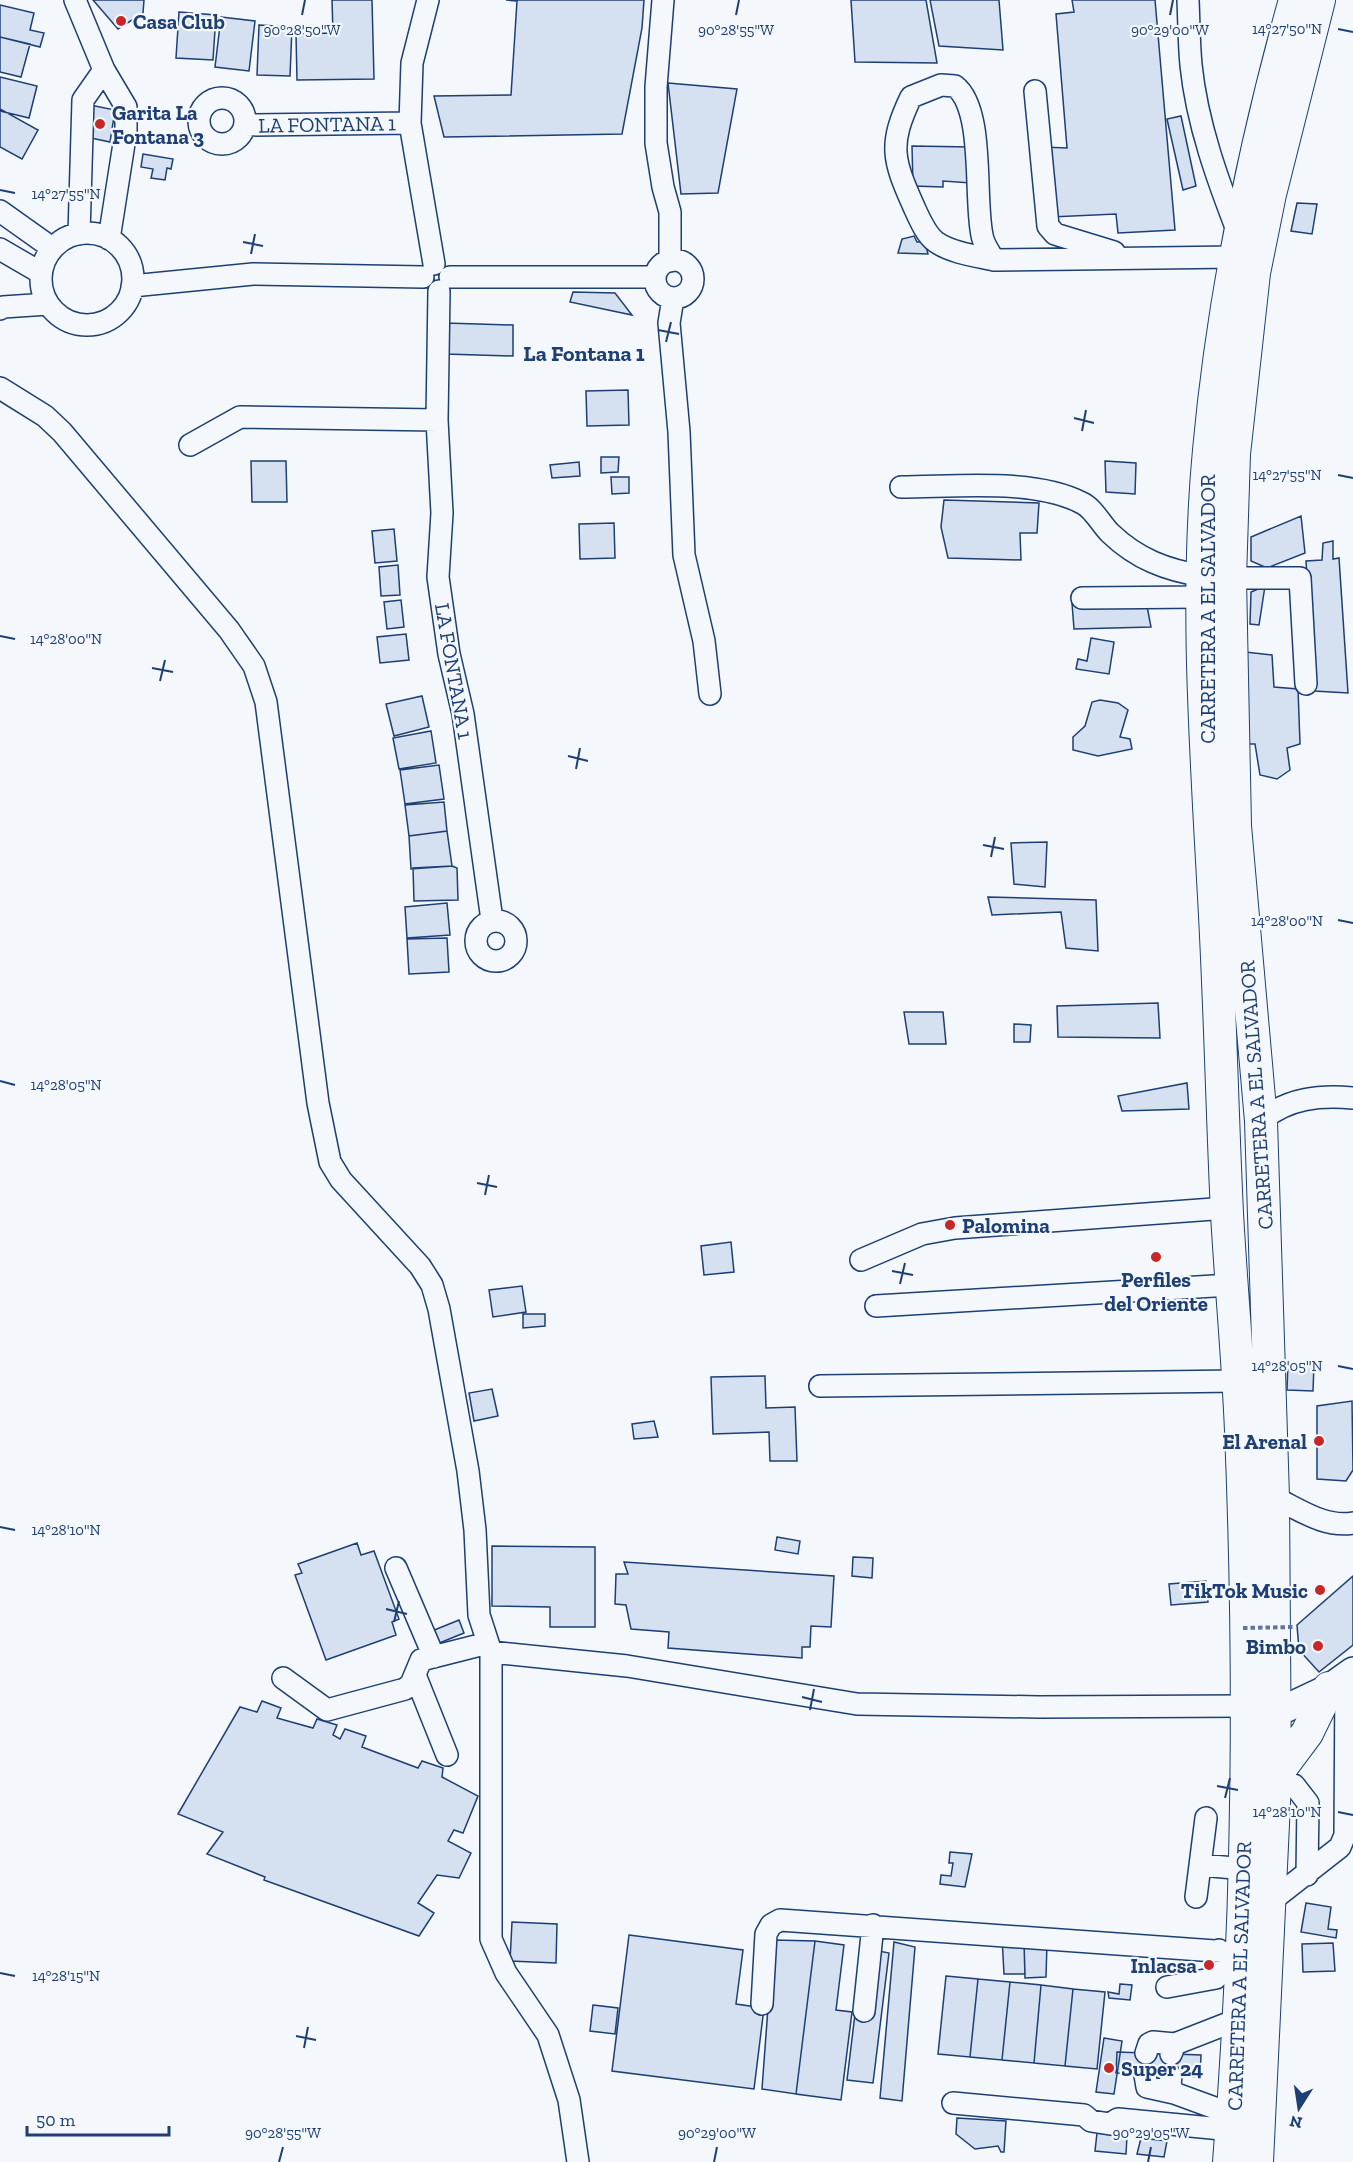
<svg xmlns="http://www.w3.org/2000/svg" width="1353" height="2162" font-family="'Zilla Slab',serif">
	<style>
		.building { fill: #d5e0f0; stroke: #1d3f73; stroke-width: 1.5 }
		.lines { fill: none; stroke-linecap: round; stroke-linejoin: round }
		.minor-casing { stroke: #1d3f73; stroke-width: 24 }
		.major-casing { stroke: #1d3f73; stroke-width: 30 }
		.highway-casing { stroke: #1d3f73; stroke-width: 34 }
		.minor { stroke: #f4f7fb; stroke-width: 21 }
		.major { stroke: #f4f7fb; stroke-width: 27 }
		.highway { stroke: #f4f7fb; stroke-width: 32 }
		.path-bridge { stroke: #5e769c; stroke-width: 4; stroke-dasharray: 4.5 3; stroke-linecap: butt }
		.ticks { fill: none; stroke: #1d3f73; stroke-width: 2 }
		.poi-dot { fill: #c62828; stroke: #f4f7fb; stroke-width: 2 }
		.labels { text-anchor: middle; dominant-baseline: central; stroke-width: 4.5; stroke-linejoin: round; paint-order: stroke }
		.poi-label { font-size: 21px; font-weight: bold; fill: #1d3f73; stroke: #f4f7fb; text-anchor: start }
		.street-label { font-size: 21px; fill: #1d3f73; stroke: #f4f7fb }
		.neighbourhood-label { font-size: 22px; font-weight: bold; fill: #1d3f73; stroke: #f4f7fb }
		.ticks-label { font-size: 15px; text-anchor: middle; fill: #1d3f73; stroke: #f4f7fb; stroke-width: 4.5; stroke-linejoin: round; paint-order: stroke }
	</style>
	<rect width="100%" height="100%" fill="#f4f7fb"/>
	<path class="building" d="M93,0H144L143,13L118,29Z
		M332,0H372L374,79L297,80L296,34L333,33Z
		M506,0H644L642,28L622,134L444,137L434,96L511,95L517,1Z
		M851,0H926L937,63L855,62Z
		M930,0H999L1003,50L939,46Z
		M1072,0H1155L1175,230L1118,233L1116,214L1051,217L1043,147L1067,148L1056,14L1074,12Z
		M0,5L34,13L30,30L44,33L40,47L0,37Z
		M179,12L216,15L213,60L176,58Z
		M221,17L255,21L249,71L215,67Z
		M259,25L292,27L290,76L257,75Z
		M0,37L30,44L21,77L0,72Z
		M0,77L37,86L29,118L0,111Z
		M668,83L737,89L718,193L681,194Z
		M90,105L115,110L110,142L86,137Z
		M0,109L38,130L22,159L0,147Z
		M1181,116L1196,186L1183,190L1167,119Z
		M912,146L971,147V183L943,181V187L913,186Z
		M143,154L173,159L171,169L167,168L165,180L151,178L153,169L141,167Z
		M1297,203L1317,204L1312,234L1291,231Z
		M914,236L917,242H925L928,254L898,253L902,239Z
		M573,292L615,293L632,315L570,302Z
		M445,323L513,325V356L445,354Z
		M628,390L629,425L587,426L586,391Z
		M601,457H619L618,472L601,473Z
		M251,461H286L287,502H252Z
		M1105,461L1136,463L1135,494L1106,492Z
		M579,462L580,476L552,478L550,465Z
		M611,477H629V493L612,494Z
		M944,500L1039,503L1037,533H1020L1021,560L948,558L941,527Z
		M1301,516L1305,553L1267,568L1251,561V537Z
		M614,523L615,558L580,559L579,524Z
		M394,529L397,561L375,563L372,531Z
		M1333,541V559L1339,558L1348,693L1314,691L1306,561L1322,560L1323,543Z
		M398,565L400,595L381,596L379,567Z
		M1265,586L1259,625L1250,624L1251,592Z
		M401,600L404,627L387,629L384,602Z
		M1146,601L1151,627L1074,629L1072,603Z
		M406,634L409,660L380,663L377,637Z
		M1091,638L1114,642L1109,674L1076,669L1078,659L1087,661Z
		M1245,652L1272,655L1274,687L1298,689L1300,744L1287,748L1290,770L1277,779L1260,775L1255,744H1241Z
		M422,696L429,727L394,736L386,704Z
		M1100,700L1118,703L1128,710L1120,737L1130,739L1132,749L1098,756L1073,750V737L1085,726L1092,702Z
		M431,731L436,763L399,769L393,738Z
		M439,765L444,799L405,804L400,770Z
		M444,802L447,831L409,836L405,805Z
		M447,831L452,866L411,869L409,836Z
		M1047,842L1045,887L1014,884L1011,843Z
		M452,866L457,868L458,900L414,901L413,868Z
		M988,897L1096,900L1098,951L1066,948L1061,912L992,915Z
		M447,903L450,935L407,938L405,907Z
		M447,938L449,972L409,974L407,939Z
		M1158,1003L1160,1038L1058,1037L1057,1006Z
		M904,1012H943L946,1044H909Z
		M1014,1024L1031,1025L1030,1042H1014Z
		M1187,1083L1189,1109L1122,1111L1118,1096Z
		M731,1242L734,1272L704,1275L701,1246Z
		M522,1286L526,1312L493,1317L489,1290Z
		M523,1314H545V1326L523,1328Z
		M1288,1363L1314,1364L1313,1391L1287,1390Z
		M765,1376L766,1408L795,1407L797,1461H770L769,1432L713,1434L711,1377Z
		M492,1389L498,1416L474,1421L469,1393Z
		M1352,1401L1353,1470L1346,1481L1317,1479V1406Z
		M654,1421L658,1437L634,1439L632,1424Z
		M777,1537L800,1541L798,1554L775,1550Z
		M357,1543L361,1555L374,1551L399,1619L392,1622L396,1635L326,1660L295,1575L302,1573L298,1564Z
		M492,1546L595,1547V1627H550V1607L492,1606Z
		M853,1557L873,1558L872,1578L852,1576Z
		M624,1562L834,1576L831,1627L811,1626L810,1647H802V1658L668,1648L669,1632L631,1629L626,1605L615,1604L616,1574H628Z
		M1353,1576V1645L1319,1672L1299,1650L1297,1625Z
		M1206,1581L1208,1602L1171,1605L1169,1584Z
		M459,1620L464,1633L432,1646L427,1633Z
		M262,1701L281,1708L277,1718L313,1728L317,1719L337,1725L333,1735L340,1739L345,1729L366,1736L362,1747L418,1768L422,1761L443,1768L442,1777L478,1796L463,1833L454,1830L448,1841L471,1853L459,1878L437,1875L418,1903L434,1913L419,1936L264,1880L265,1877L207,1854L223,1832L178,1814L240,1707L257,1712Z
		M950,1852L972,1854L965,1887L940,1884L941,1875L951,1876L953,1863H949Z
		M1306,1903L1331,1907L1328,1929L1337,1930L1336,1938L1301,1932Z
		M512,1922L557,1924L556,1963L510,1961Z
		M629,1935L743,1950L736,2004L764,2008L754,2089L612,2071Z
		M1002,1937L1024,1942L1025,1974H1004Z
		M773,1940L815,1941L796,2094L762,2089Z
		M815,1941L844,1945L836,2010L852,2012L841,2100L796,2094Z
		M894,1942L915,1947L902,2101L880,2098Z
		M1024,1942L1047,1943L1046,1977L1025,1978Z
		M1333,1943L1335,1971L1303,1972L1302,1944Z
		M874,1950L889,1953L873,2083L847,2080L855,2014Z
		M946,1976L978,1979L970,2057L938,2054Z
		M978,1979L1010,1982L1002,2060L970,2057Z
		M1010,1982L1041,1985L1034,2063L1002,2060Z
		M1120,1984L1132,1985L1130,2000L1109,1998L1108,1992L1119,1994Z
		M1041,1985L1073,1989L1065,2066L1034,2063Z
		M1073,1989L1105,1992L1097,2069L1065,2066Z
		M593,2005L618,2008L615,2034L590,2031Z
		M1104,2038L1122,2041L1114,2094L1096,2092Z
		M1117,2052L1201,2055L1200,2077L1116,2073Z
		M957,2118L1006,2121L1004,2152H1001L998,2146L975,2149L956,2134Z
		M1097,2133L1127,2136L1126,2154L1095,2151Z
		M1141,2138L1167,2141L1164,2157L1137,2154Z"/>
	<g class="lines">
		<defs>
			<path id="minor" d="M75,0L104,70L126,107V131L109,239
				M428,0L412,63L410,123L434,264
				M663,0L656,87V143L663,187L670,212V261
				M1188,0C1189,22 1189,44 1191,65C1197,124 1218,181 1239,235
				M1035,91L1048,226L1055,234L1114,252
				M199 121a23 23 0 1 1 46 0a23 23 0 1 1-46 0Z
				M245,125L410,123
				M0,211L52,248
				M41 279a46 46 0 1 1 92 0a46 46 0 1 1-92 0Z
				M79,234L83,100L104,70
				M0,249L41,273
				M994,260C990,253 983,244 982,235C974,198 985,109 955,86L941,85L911,97C888,145 893,160 914,207C919,218 926,235 936,242C952,253 976,256 994,260L1236,257
				M655 279a19 19 0 1 1 38 0a19 19 0 1 1-38 0Z
				M450,277H655
				M132,286L253,274L423,277
				M439,291L437,420L442,513L438,577L449,654L463,714L492,920
				M673,298L669,323L679,432L684,555L704,641L710,694
				M0,309L3,307L48,304
				M0,388L45,416L62,432L229,630L254,666L266,702L318,1103L330,1162L341,1180L420,1266L432,1285L439,1309L468,1471L475,1530L479,1615L491,1652V1939L506,1973L548,2035L569,2100L578,2162
				M190,445L240,417L437,420
				M901,487C955,487 1034,478 1082,503C1093,508 1101,524 1110,533C1137,559 1166,570 1203,576
				M1230,578H1300L1306,684
				M1082,598L1203,597
				M476 941a20 20 0 1 1 40 0a20 20 0 1 1-40 0Z
				M1261,1121C1287,1098 1320,1095 1353,1098
				M861,1260L922,1234L955,1228L1227,1208
				M876,1306L1231,1285
				M820,1386L1238,1381
				M1273,1497C1299,1509 1324,1528 1353,1523
				M396,1568L434,1657
				M491,1652L627,1666L857,1704L1039,1707L1246,1706
				M415,1675L447,1755
				M283,1678L327,1710L405,1689L411,1684L421,1660L488,1643
				M1275,1782L1294,1785L1308,1803L1307,1875
				M1201,1865L1245,1869
				M1196,1897L1206,1818
				M1271,1901L1340,1847L1345,1835L1346,1676
				M1167,1987L1216,1978L1219,1974V1950
				M762,2004L766,1934L771,1925L780,1920L1243,1953
				M864,2011L873,1925
				M1146,2053L1149,2044L1153,2042L1175,2044
				M1171,2054L1175,2044L1239,2019
				M1145,2075L1147,2087L1174,2093
				M1171,2076L1170,2085L1174,2093L1234,2115
				M953,2103L1084,2115L1091,2121L1110,2124L1118,2119L1232,2130"/>
			<path id="major" d="M1274,1714L1329,1688L1353,1671"/>
			<path id="highway" d="M1275,1776L1307,1733L1329,1688
				M1229,2162C1249,1919 1251,1675 1241,1431C1238,1358 1231,1286 1227,1213C1222,1108 1220,1002 1214,897C1206,748 1195,599 1209,450C1223,298 1254,147 1295,0
				M1257,2162L1275,1782L1273,1497L1261,1121L1235,826L1230,578L1234,454L1254,273L1270,194L1319,0"/>
		</defs>
		<use href="#minor" class="minor-casing"/>
		<use href="#major" class="major-casing"/>
		<use href="#highway" class="highway-casing"/>
		<use href="#minor" class="minor"/>
		<use href="#major" class="major"/>
		<use href="#highway" class="highway"/>
		<path class="path-bridge" d="M1243,1628L1294,1627"/>
	</g>
	<path class="ticks" d="M302,15L305,0M736,15L739,0M1170,15L1173,0M1338,29L1353,32M0,190L15,193M243,242L263,246M251,254L255,234M658,330L679,334M666,342L671,322M1074,418L1094,423M1082,431L1086,410M1338,475L1353,478M0,636L15,639M152,668L173,672M160,681L165,660M568,756L588,761M576,769L580,748M983,845L1004,849M991,857L995,837M1338,920L1353,923M0,1081L15,1085M477,1183L497,1187M485,1195L489,1175M892,1271L913,1275M900,1284L905,1263M1338,1366L1353,1369M0,1527L15,1530M386,1609L407,1614M394,1622L399,1601M802,1697L822,1702M810,1710L814,1689M1217,1786L1238,1790M1225,1798L1230,1778M1338,1812L1353,1815M0,1973L15,1976M296,2036L316,2040M304,2048L308,2027M279,2162L283,2147M714,2162L717,2147M1148,2162L1151,2147"/>
	<g class="poi-dot">
		<circle cx="121" cy="21" r="6"/>
		<circle cx="100" cy="124" r="6"/>
		<circle cx="950" cy="1225" r="6"/>
		<circle cx="1156" cy="1257" r="6"/>
		<circle cx="1319" cy="1441" r="6"/>
		<circle cx="1320" cy="1590" r="6"/>
		<circle cx="1318" cy="1646" r="6"/>
		<circle cx="1209" cy="1965" r="6"/>
		<circle cx="1109" cy="2068" r="6"/>
	</g>
	<g class="labels">
		<g class="poi-label">
			<text x="133" y="21">Casa Club</text>
			<text x="112" y="112">Garita La<tspan x="112" dy="24">Fontana 3</tspan></text>
			<text x="962" y="1225">Palomina</text>
			<text x="1156" y="1279" text-anchor="middle">Perfiles<tspan x="1156" dy="24">del Oriente</tspan></text>
			<text x="1307" y="1441" text-anchor="end">El Arenal</text>
			<text x="1308" y="1590" text-anchor="end">TikTok Music</text>
			<text x="1306" y="1646" text-anchor="end">Bimbo</text>
			<text x="1197" y="1965" text-anchor="end">Inlacsa</text>
			<text x="1121" y="2068">Super 24</text>
		</g>
		<g class="street-label">
			<text transform="translate(327 124) rotate(-1)">LA FONTANA 1</text>
			<text transform="translate(1207 609) rotate(-90)">CARRETERA A EL SALVADOR</text>
			<text transform="translate(454 671) rotate(80)">LA FONTANA 1</text>
			<text transform="translate(1256 1095) rotate(-94)">CARRETERA A EL SALVADOR</text>
			<text transform="translate(1239 1976) rotate(-88)">CARRETERA A EL SALVADOR</text>
		</g>
		<g class="neighbourhood-label">
			<text x="584" y="353">La Fontana 1</text>
		</g>
	</g>
	<g class="ticks-label">
		<text x="1287" y="34">14°27'50"N</text>
		<text x="302" y="35">90°28'50"W</text>
		<text x="736" y="35">90°28'55"W</text>
		<text x="1170" y="35">90°29'00"W</text>
		<text x="66" y="199">14°27'55"N</text>
		<text x="1287" y="480">14°27'55"N</text>
		<text x="66" y="644">14°28'00"N</text>
		<text x="1287" y="926">14°28'00"N</text>
		<text x="66" y="1090">14°28'05"N</text>
		<text x="1287" y="1371">14°28'05"N</text>
		<text x="66" y="1535">14°28'10"N</text>
		<text x="1287" y="1817">14°28'10"N</text>
		<text x="66" y="1981">14°28'15"N</text>
		<text x="283" y="2138">90°28'55"W</text>
		<text x="717" y="2138">90°29'00"W</text>
		<text x="1151" y="2138">90°29'05"W</text>
	</g>
	<g transform="translate(1299 2108) rotate(192)" stroke="#f4f7fb" stroke-width="4.5" paint-order="stroke">
	<path d="M0-4.5L10 22L0 15L-10 22Z" fill="#1d3f73"/>
	<text y="-9" font-size="16" font-weight="bold" text-anchor="middle" fill="#1d3f73">N</text>
	</g>
	<path d="M27 2126v9h142v-9" fill="none" stroke="#1d3f73" stroke-width="3"/>
	<text x="36" y="2126" font-size="18" fill="#1d3f73" stroke="#f4f7fb" stroke-width="4.5" paint-order="stroke">50 m</text>
</svg>
